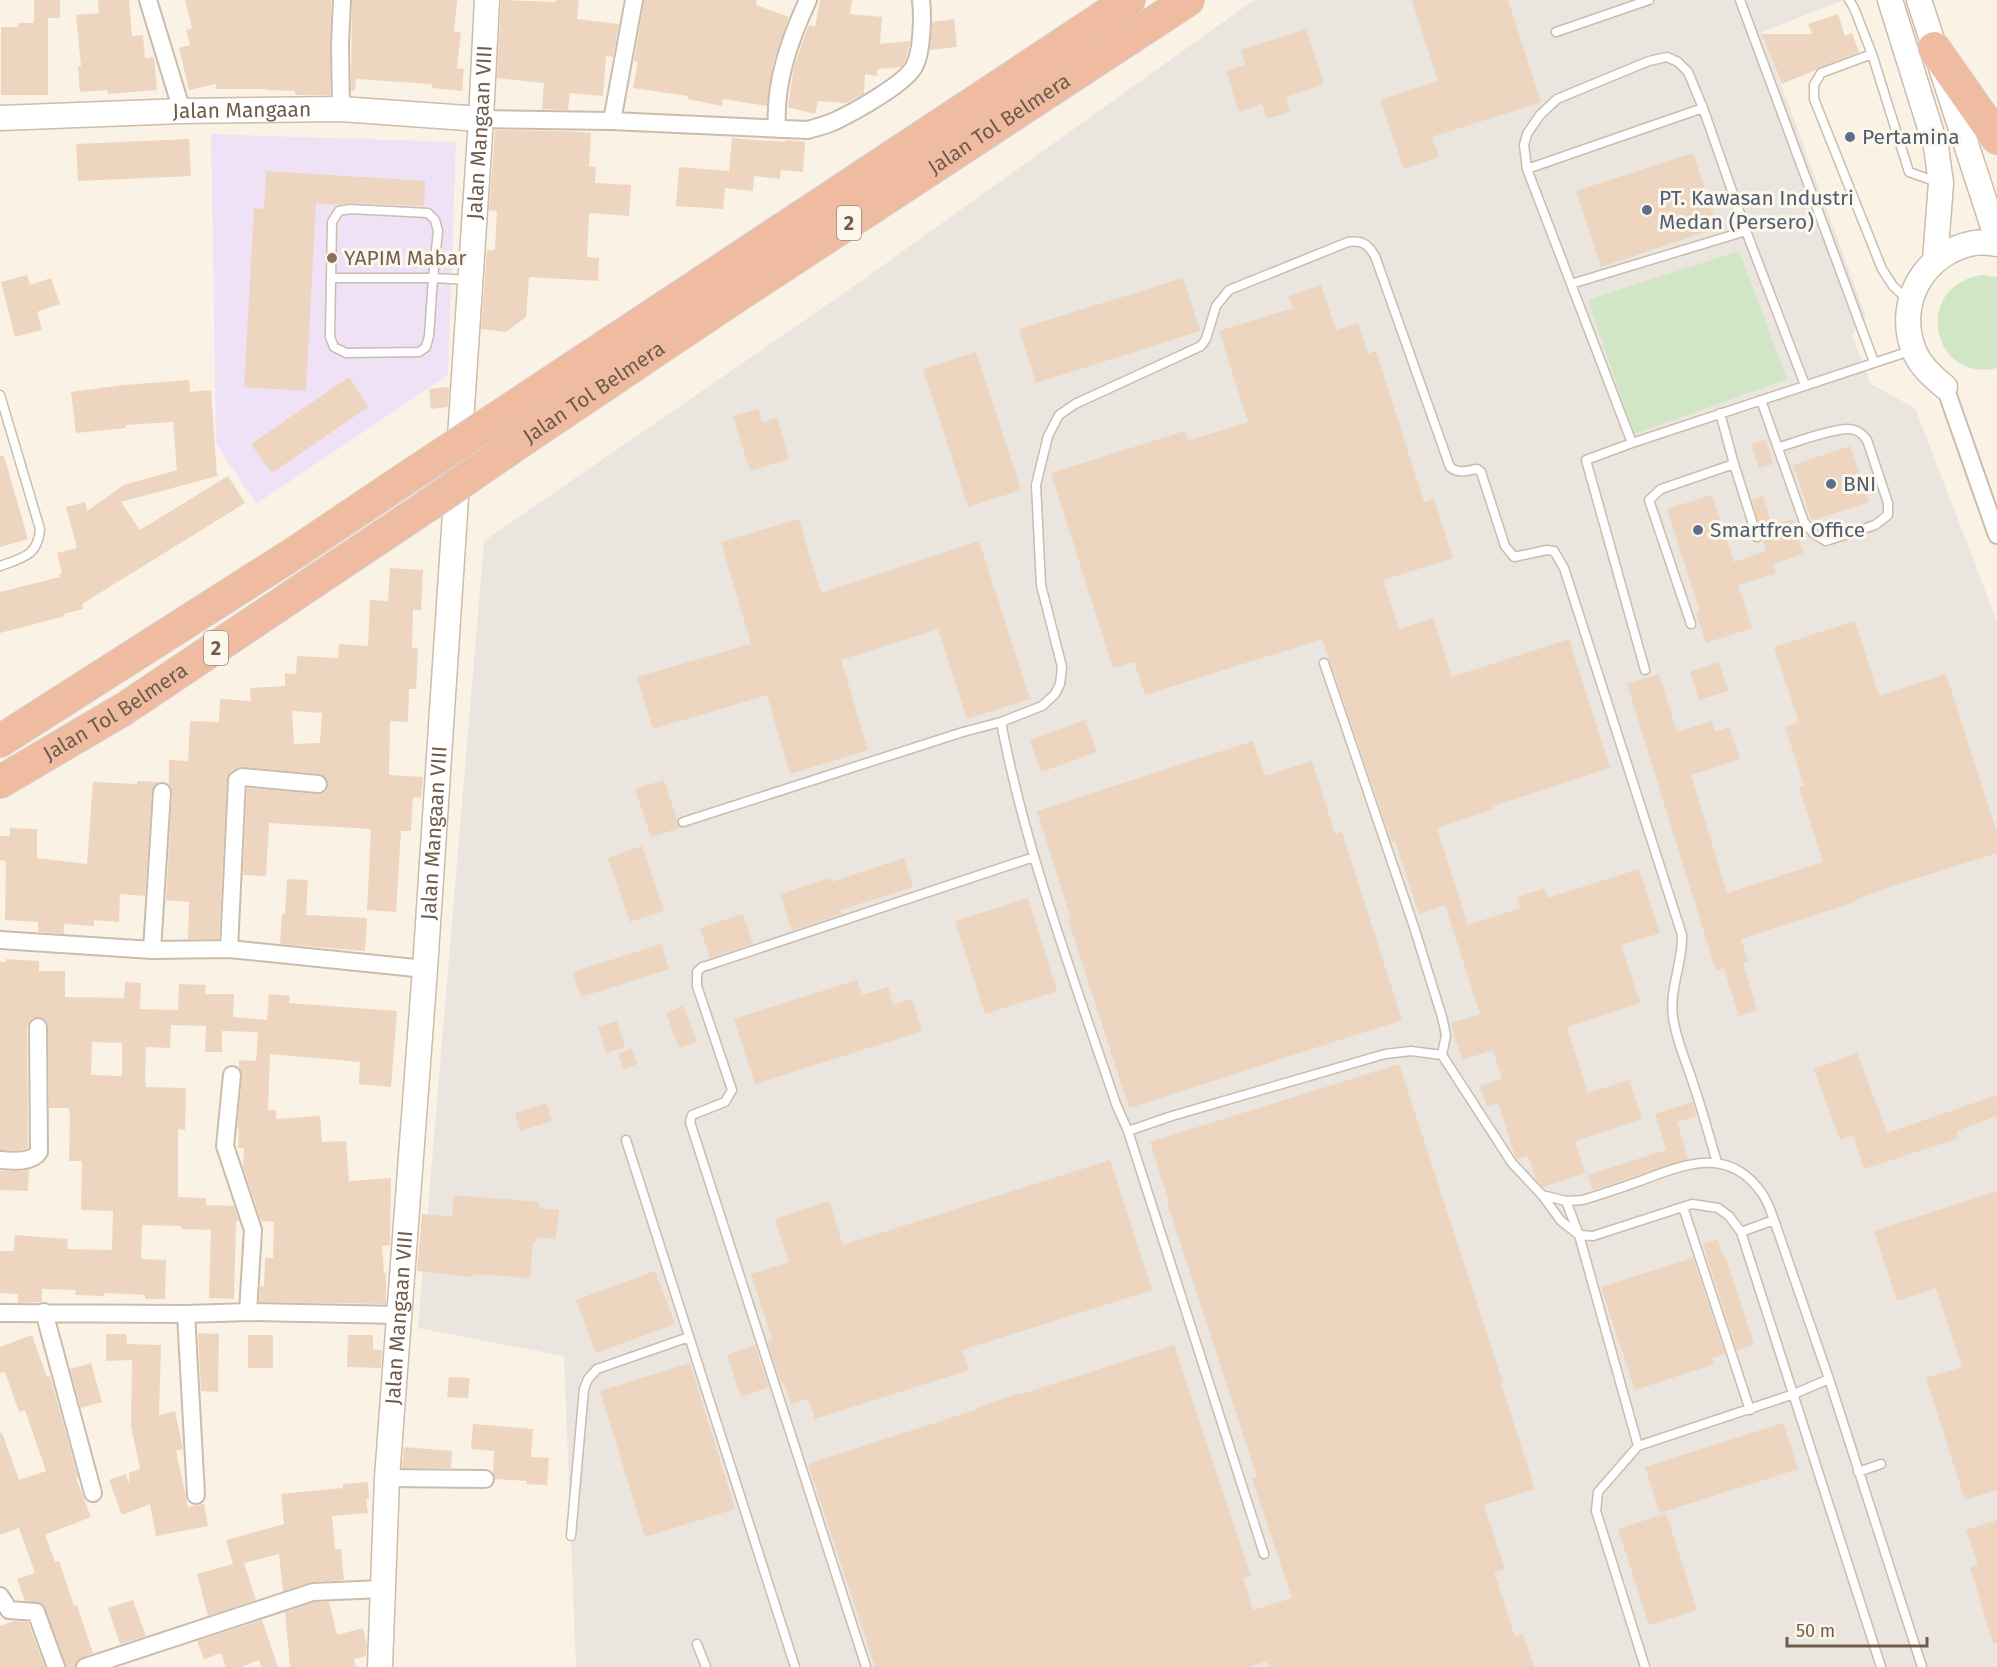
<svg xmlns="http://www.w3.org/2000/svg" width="1997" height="1667" font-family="'Fira Sans',sans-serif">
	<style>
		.industrial { fill: #eae5df }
		.education { fill: #f0e2f6 }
		.green { fill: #d0e6c5 }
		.building { fill: #edd5bf; fill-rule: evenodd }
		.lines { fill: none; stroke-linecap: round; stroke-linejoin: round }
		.lane-casing { stroke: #cbbcac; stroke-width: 11 }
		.street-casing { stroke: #cbbcac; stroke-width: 20 }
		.secondary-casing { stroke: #cdbcaa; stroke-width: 27 }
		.highway-casing { stroke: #d7d1cd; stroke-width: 34 }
		.lane { stroke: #fff; stroke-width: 8 }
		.street { stroke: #fff; stroke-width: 16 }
		.secondary { stroke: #fff; stroke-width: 24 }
		.highway { stroke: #efbba1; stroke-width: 32 }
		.highway-bridge-casing { stroke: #d7d1cd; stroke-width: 34; stroke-linecap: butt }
		.highway-bridge { stroke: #efbba1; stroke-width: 32 }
		.service-dot { fill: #5c6f8a; stroke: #fdf7eb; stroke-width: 2 }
		.education-dot { fill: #8d6e63; stroke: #fdf7eb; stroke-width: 2 }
		.labels { text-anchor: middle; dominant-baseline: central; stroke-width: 6; stroke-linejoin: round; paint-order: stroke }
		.shield { fill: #fdf7eb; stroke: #9b8a7c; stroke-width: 1.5 }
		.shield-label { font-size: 20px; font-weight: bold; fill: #715c4c }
		.street-label { font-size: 21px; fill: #715c4c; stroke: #fdf7eb }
		.service-label { font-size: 21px; fill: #4e5e75; stroke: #fdf7eb; text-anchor: start }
		.education-label { font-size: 21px; fill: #785e54; stroke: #fdf7eb; text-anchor: start }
	</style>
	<rect width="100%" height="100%" fill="#faf3e5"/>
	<path class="industrial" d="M1254,0H1844L1762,32L1866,317L1852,335L1871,384L1915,408L1997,621V1667H576L564,1356L418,1328L484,541L850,289Z"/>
	<path class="education" d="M211,134L456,142L448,375L256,504L216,444Z"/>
	<path class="green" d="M1739,251L1787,379L1634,434L1588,300Z
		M1982,275L1997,277V368C1931,383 1912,286 1982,275Z"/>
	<path class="building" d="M34,0H60V18H48V95H1V27H18V23H34Z
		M98,0H129L132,36L143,35L145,58L154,57L157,90L108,94L107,90L80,92L78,66H81L76,15L99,13Z
		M185,0H331L330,95H295V91L267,90V89H216V84L189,90L179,48L190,45L186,30L192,28Z
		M352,0H457L454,32H461L457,68L464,69L462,91L432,88V84L356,79L355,90H351Z
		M501,0L556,2V0H579L577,19L619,24L613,57L606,56L603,96L570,93L568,110L542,109L544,83L497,78Z
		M644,0H757L756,5L789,17L774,60L767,106L723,99L722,106L688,99V96L633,88L638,62L634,61Z
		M820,0H852L850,14L882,17L880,44L910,41L906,60L901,67L877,69V76L865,74L864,94L846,103L818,101L815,114L788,107L794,66L809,25L815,27Z
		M1412,0H1508L1541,102L1432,137L1439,157L1404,169L1380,100L1438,81Z
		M1838,14L1845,36L1852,33L1859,52L1782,84L1762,34H1812L1808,24Z
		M954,19L957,47L930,50L932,22Z
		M1306,29L1324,84L1286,97L1290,112L1267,119L1262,104L1239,112L1226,71L1245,65L1241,50Z
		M495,130L566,131L591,133L589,166L596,167L595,183L631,185L629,216L589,213L587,257L599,258L598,281L529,277L526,317L506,332L481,329L487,250H495L497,211L489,210Z
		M732,138L785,142V140L805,142L803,172L781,170L780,179L754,176L753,191L725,188L723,209L676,206L679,167L729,171Z
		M189,139L191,176L78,181L76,144Z
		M1693,153L1718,228L1601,267L1576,191Z
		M266,171L425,181L424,206L350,203L339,205L316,203L306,391L244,387L254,208L264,209Z
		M27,275L30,285L51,278L60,304L37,312L42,330L15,337L1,282Z
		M1183,278L1200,331L1036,383L1019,329Z
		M1321,285L1336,330L1358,323L1368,354L1376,351L1424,502L1434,499L1453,558L1383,580L1399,629L1433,618L1452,677L1569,639L1610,768L1493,806L1494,809L1437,828L1468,925L1520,908L1517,897L1545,888L1548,898L1639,869L1660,933L1621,945L1640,1003L1567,1027L1588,1093L1629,1080L1642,1119L1575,1141L1585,1173L1543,1187L1536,1179L1528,1156L1517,1159L1515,1156L1498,1103L1487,1106L1480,1086L1502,1079L1493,1050L1462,1060L1451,1023L1480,1014L1445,905L1419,914L1395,841L1392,842L1322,639L1145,695L1134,662L1113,668L1051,473L1185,431L1188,441L1248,422L1219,331L1293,308L1289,296Z
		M976,352L1021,490L968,507L923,369Z
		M349,377L368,407L272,473L251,444Z
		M189,380L190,392L211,390L217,476L121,502L140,530L228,476L245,503L82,604L83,609L64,614L65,616L0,633V592L60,577L59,574L62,573L57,553L77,548L66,507L85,502L87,511L124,485L177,470L173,422L126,425V428L76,433L71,392L124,385Z
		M449,387L448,407L431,409L429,389Z
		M758,409L762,422L777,418L789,459L750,471L733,416Z
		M1766,440L1773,464L1759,468L1751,444Z
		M1850,446L1869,502L1812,521L1793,465Z
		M0,456H4L28,539L0,547Z
		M1712,495L1734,562L1766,551L1752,500L1763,496L1772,525L1793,519L1804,554L1773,564L1776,573L1738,585L1752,628L1706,643L1696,613L1700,612L1667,509Z
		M799,519L821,593L979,541L1030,699L967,719L938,629L841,660L868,750L790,774L767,695L653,729L637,677L751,644L721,542Z
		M390,568L423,570L421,610H413L412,648H418L416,689H409L408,722L390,721L389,775L423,777L421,798L413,797L411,831H401L396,912L367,910L371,829L269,823L266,876L243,875L247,788L317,794L326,790L328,784L324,776L319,774L242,767L231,771L227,780L219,939H188L189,902L166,900L172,793L171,787L166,783H169V760L188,761L190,721L219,722L220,699L251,701L250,688L285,686V673L296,674L297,656L338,658L339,644L368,646L370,600L388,601ZM292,711L322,713L320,743L294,744Z
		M1855,621L1879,696L1946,674L1997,833V853L1892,886L1857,899L1858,901L1741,939L1748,961L1743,963L1757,1010L1739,1016L1724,968L1716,971L1627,684L1659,674L1677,732L1712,721L1715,732L1729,727L1740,759L1691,775L1727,893L1823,862L1799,787L1804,785L1785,727L1799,722L1774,647Z
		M1719,662L1728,691L1699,700L1690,672Z
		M1085,720L1097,752L1041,772L1030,740Z
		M1253,741L1265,776L1312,761L1335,834L1342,832L1402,1020L1129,1108L1068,919H1071L1037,811Z
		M664,780L680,828L651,837L635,789Z
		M137,781L159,782L154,786L152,791L145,896L120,894L119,922L94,920V926L64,924V934L38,932V922L5,920L6,861L0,860V836H10V828L37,829V858L87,864L93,782L137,784Z
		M642,846L664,911L630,922L608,858Z
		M904,858L913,887L840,910L841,914L792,931L780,894L830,878L831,882Z
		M287,879L308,880L306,915L367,918L365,951L280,944L282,914H285Z
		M1028,898L1057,991L985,1014L955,921Z
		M743,914L753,944L710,958L700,928Z
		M661,944L669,969L581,997L573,972Z
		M6,959L39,961V971H65V997L124,998L125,982L141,983L140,1009L178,1010L179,984L206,985L205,994H234L233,1017L267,1020L269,994L290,996L289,1003L397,1011L391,1087L359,1084L360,1062L270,1054L268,1110H276V1119L320,1116L322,1142L346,1141L349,1181L391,1178L390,1245L382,1246L384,1273H386V1304L259,1302L260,1286H264L265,1258H273L274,1222L261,1221L243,1167L244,1148H238L239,1129H237L242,1076L239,1067V1060L256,1061L258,1032L222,1031V1052H205L206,1026L171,1025L170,1048L146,1047L145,1077L146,1087L186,1088L185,1130L178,1129V1197L206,1198V1205L234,1206L239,1221H236L234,1299L209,1298L211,1230L181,1229V1226L142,1225L141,1259L166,1260L165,1299H145V1295L104,1293V1296L75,1295L76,1290L42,1289V1302L18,1303V1294L0,1293V1251H14L15,1235L68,1239L67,1249L112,1250L113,1211L81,1210L82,1161H69L70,1114H69V1108H49L48,1027L47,1021L43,1018H32L27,1027L28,1148L20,1150H0V962H6ZM92,1042L122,1043V1076L91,1075Z
		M857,980L862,995L888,987L893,1005L912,999L922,1031L755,1084L734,1019Z
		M683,1006L697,1042L679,1048L666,1013Z
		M617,1021L625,1047L606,1053L598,1027Z
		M632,1049L637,1064L624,1069L618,1054Z
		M1857,1053L1887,1133L1997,1095V1116L1957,1131L1959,1138L1864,1169L1853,1135L1840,1140L1814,1069Z
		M1399,1064L1503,1383L1501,1384L1535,1489L1484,1505L1505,1569L1494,1572L1515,1637L1523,1634L1534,1667H1269L1267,1661L1249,1667H875L808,1464L978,1409V1407L1021,1393L1022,1394L1174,1345L1251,1576L1243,1578L1253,1610L1292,1598L1252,1479L1257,1477L1167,1202H1169L1150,1142Z
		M1692,1102L1697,1116L1677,1122L1688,1159L1593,1190L1588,1175L1666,1150L1655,1114Z
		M547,1103L552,1121L520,1131L515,1113Z
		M1110,1160L1152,1290L962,1350L969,1370L815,1419L808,1399L791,1404L784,1382L781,1383L767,1341L772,1339L751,1274L789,1262L775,1219L829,1201L843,1245Z
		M29,1170L28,1191L0,1190V1171Z
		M1997,1191V1490L1965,1500L1926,1378L1962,1367L1936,1288L1897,1301L1874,1231Z
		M454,1195L539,1202V1208L559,1210L556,1239L537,1237L536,1242L533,1241L530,1278L473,1274L472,1277L417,1271L422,1214L452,1217Z
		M1718,1239L1723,1256L1725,1255L1754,1345L1737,1350L1703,1244Z
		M1693,1258L1725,1354L1712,1358L1714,1364L1635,1390L1601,1287Z
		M655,1271L675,1324L596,1353L576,1300Z
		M198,1333L219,1334L218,1392L201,1391Z
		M106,1334H126L127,1344L161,1345L159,1415L175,1411L183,1449L176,1451L188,1507L204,1504L208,1526L156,1536L150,1504L122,1515L109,1480L126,1474L129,1484V1473L140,1469L131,1426L132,1360L106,1361Z
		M32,1335L47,1377L50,1376L78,1477L76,1478L91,1517L45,1535L55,1562L59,1561L74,1606L77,1605L93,1653L78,1660L75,1667H66L43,1604L25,1601L17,1579L35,1573L19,1528L0,1535V1433H2L19,1480L46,1471L25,1410L19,1412L5,1372L0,1373V1347Z
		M248,1335H273V1368H248Z
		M348,1335H373V1350H382L381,1368L347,1367Z
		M755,1345L769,1387L741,1397L727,1355Z
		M91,1363L102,1402L81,1408L70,1369Z
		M690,1363L735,1509L645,1537L600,1391Z
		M449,1377L470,1378L468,1398L447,1397Z
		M1783,1423L1798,1469L1660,1513L1645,1467Z
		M473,1424L533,1429L531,1457L549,1458L547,1485L526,1484L527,1481L495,1479L493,1472L494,1451L471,1449Z
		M404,1447L452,1451L451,1468H402Z
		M368,1482L369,1499H366L368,1513L332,1516L335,1549H341L344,1580L312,1582L283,1591L279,1554L244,1563L256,1600L208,1616L197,1574L233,1564L226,1540L284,1524L281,1494L343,1488V1484Z
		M1666,1513L1697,1610L1649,1625L1618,1529Z
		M1997,1520V1643H1993L1970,1567L1978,1565L1966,1530Z
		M133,1600L146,1636L120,1644L108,1608Z
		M315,1602H329L337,1635L363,1628L367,1645L366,1656L354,1659L356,1667H290L285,1612Z
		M262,1620L278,1667H261L259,1660L241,1667H226L221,1653L204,1659L197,1641Z
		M14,1621L28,1622L45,1667H0V1626Z"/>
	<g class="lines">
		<defs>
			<path id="lane" d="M1740,0L1874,362
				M1849,0L1854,8L1872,54L1909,172L1937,182
				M1556,32L1649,0
				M1872,54L1821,73L1814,85V99L1882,269L1893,286L1907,299
				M1527,169L1703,108
				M331,278H433L429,336L426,347L419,352L346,353L334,347L330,337L332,222L339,211L350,209L428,213L435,220L438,231L433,278L469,280
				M1571,284L1746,231L1805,385
				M0,395L40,529C38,556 22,558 0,566
				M1761,400L1804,522L1814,534L1826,541L1875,525L1888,515V503L1867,440C1862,433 1857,429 1848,429C1830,429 1797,442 1779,447
				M1632,443L1527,169L1524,145L1527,134L1540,115L1557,99L1649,61L1667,57L1678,62L1688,72L1703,108L1746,231
				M1734,464L1757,537
				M1691,624L1649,500L1661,489L1734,464L1720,413
				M1324,663L1414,927L1442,1017L1446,1035L1442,1055L1512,1163L1542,1195L1561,1221L1579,1235L1593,1236L1692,1204L1718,1208L1729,1216L1741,1232L1881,1667
				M1645,670L1586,460L1632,443L1913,350
				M683,822L963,732L1001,722
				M1442,1055L1411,1051L1385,1054L1172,1116L1128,1131L1116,1104C1074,979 1026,853 1001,722L1042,706L1055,694L1060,684L1062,667L1041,585L1036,485L1048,436L1059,415L1075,404L1201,346L1206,339L1216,306L1229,290L1348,242C1362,240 1368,244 1375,256L1450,467C1458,474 1466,471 1477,469L1481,472L1505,546L1514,557L1547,550L1554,551L1564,568L1682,935C1683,963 1669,989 1673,1017C1676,1040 1686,1061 1693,1083C1702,1109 1709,1136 1717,1162
				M1128,1131L1264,1554
				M626,1140L795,1667
				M1542,1195L1566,1201L1583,1200C1602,1194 1621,1188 1640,1181C1685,1164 1730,1145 1763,1195C1768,1202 1771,1212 1774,1220L1829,1379L1922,1667
				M1566,1201L1579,1235L1638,1446
				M1683,1207L1750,1410
				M1741,1232L1774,1220
				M1858,1472L1881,1464
				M571,1536L584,1389L588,1379L597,1369L689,1337
				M697,1644L706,1667
				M866,1667L690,1122L692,1115L725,1102L732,1090L697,986V972L702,967L709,965L1034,857
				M1645,1667L1596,1511L1598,1492L1638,1446L1794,1394L1829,1379"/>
			<path id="street" d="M148,0L182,111
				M341,109L340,45L342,0
				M481,119L612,121L808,130C817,127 827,125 835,121C854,112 907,83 915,65C922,50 923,17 921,0
				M612,121L634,0
				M777,129C774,84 789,41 808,0
				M1945,387L1997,535
				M0,940L152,950L229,949L425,969
				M229,949L237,780L242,777L318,784
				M152,950L162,792
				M232,1075L225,1146L253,1230L248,1312
				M0,1160C12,1161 32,1163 39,1152L38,1027
				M44,1312L93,1493
				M0,1313L186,1314L248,1312L399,1315
				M186,1314L196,1495
				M387,1478L485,1479
				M0,1596L9,1610L36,1612L56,1667
				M85,1667L313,1592L382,1589"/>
			<g id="secondary">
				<path d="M1890,0L1936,147L1941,183L1935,261"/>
				<path d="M1919,0L1997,239"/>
				<path id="s1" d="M0,118L182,111L341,109L481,119"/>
				<path d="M1945,387C1932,376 1919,365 1913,348C1896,301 1925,252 1974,243C1981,242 1990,243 1997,244"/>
				<path id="s2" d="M380,1667L387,1478L425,969L481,119L487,0"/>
			</g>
			<g id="highway">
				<path d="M1934,48L1997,138"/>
				<path d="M497,418L1129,0"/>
				<path id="s3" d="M511,448L731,300L1188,0"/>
				<path d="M0,741L296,552L408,477"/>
				<path id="s4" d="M0,782L124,709L427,506"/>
			</g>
		</defs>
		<use href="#lane" class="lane-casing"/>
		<use href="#street" class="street-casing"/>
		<use href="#secondary" class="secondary-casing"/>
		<use href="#highway" class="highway-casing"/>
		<use href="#lane" class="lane"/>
		<use href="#street" class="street"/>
		<use href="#secondary" class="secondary"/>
		<use href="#highway" class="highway"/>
		<defs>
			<path id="highway-bridge" d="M408,477L497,418
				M427,506L511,448"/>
		</defs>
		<use href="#highway-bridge" class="highway-bridge-casing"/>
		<use href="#highway-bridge" class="highway-bridge"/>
	</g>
	<g class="service-dot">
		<circle cx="1850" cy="137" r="6"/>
		<circle cx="1647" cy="210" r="6"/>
		<circle cx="1831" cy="484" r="6"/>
		<circle cx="1698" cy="530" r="6"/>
	</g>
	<circle class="education-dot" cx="332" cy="258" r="6"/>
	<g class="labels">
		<g class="shield">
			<rect x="837" y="206" width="24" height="34" rx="4.5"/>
			<rect x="204" y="631" width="24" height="34" rx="4.5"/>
		</g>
		<g class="shield-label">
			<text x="849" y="223">2</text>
			<text x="216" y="648">2</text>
		</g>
		<g class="street-label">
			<text stroke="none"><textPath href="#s1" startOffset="242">Jalan Mangaan</textPath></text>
			<text stroke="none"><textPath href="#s3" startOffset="586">Jalan Tol Belmera</textPath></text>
			<text stroke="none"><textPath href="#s2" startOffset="1538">Jalan Mangaan VIII</textPath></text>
			<text stroke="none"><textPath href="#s3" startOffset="100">Jalan Tol Belmera</textPath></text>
			<text stroke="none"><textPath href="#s4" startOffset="135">Jalan Tol Belmera</textPath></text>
			<text stroke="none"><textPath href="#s2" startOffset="836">Jalan Mangaan VIII</textPath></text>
			<text stroke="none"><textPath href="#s2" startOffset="350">Jalan Mangaan VIII</textPath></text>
		</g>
		<g class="service-label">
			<text x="1862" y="137">Pertamina</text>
			<text x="1659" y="198">PT. Kawasan Industri<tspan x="1659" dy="24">Medan (Persero)</tspan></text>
			<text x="1843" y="484">BNI</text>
			<text x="1710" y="530">Smartfren Office</text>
		</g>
		<g class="education-label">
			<text x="344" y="258">YAPIM Mabar</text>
		</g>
	</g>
	<path d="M1787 1637v9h140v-9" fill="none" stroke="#715c4c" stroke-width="3"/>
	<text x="1796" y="1637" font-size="18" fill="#715c4c" stroke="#fdf7eb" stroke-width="4.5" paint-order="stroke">50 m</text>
</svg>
